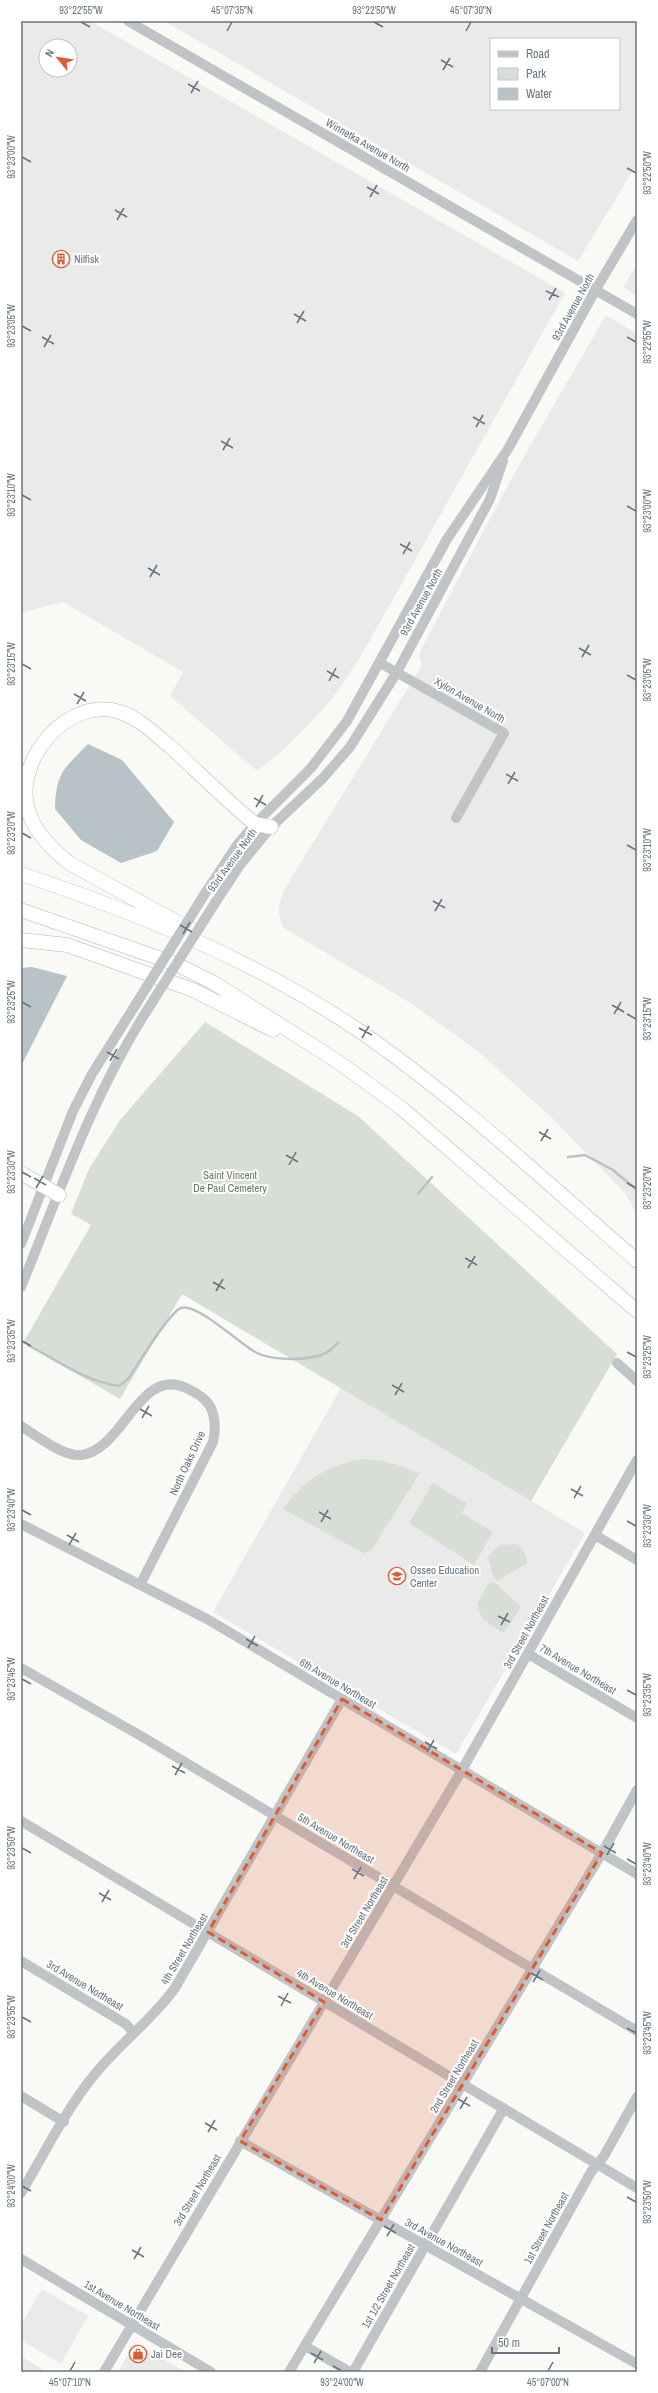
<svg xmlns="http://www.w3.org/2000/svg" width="658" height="2393" font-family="'Archivo Narrow',sans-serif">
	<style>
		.built { fill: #e9eae9; fill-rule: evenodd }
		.green { fill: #d8ddd6 }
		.water { fill: #b8c3c7 }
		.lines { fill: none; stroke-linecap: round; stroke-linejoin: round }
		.stream { stroke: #b8c3c7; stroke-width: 2.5 }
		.highway-casing { stroke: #b3b7ba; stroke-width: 15 }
		.minor { stroke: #c0c4c7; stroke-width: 10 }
		.highway { stroke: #fff; stroke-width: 14 }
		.minor-bridge { stroke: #c0c4c7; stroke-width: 10 }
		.marked { fill: #d95e36; fill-opacity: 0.2; stroke: #d95e36; stroke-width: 3; stroke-dasharray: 8 5; stroke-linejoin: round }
		.ticks { fill: none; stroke: #66747f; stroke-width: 1.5 }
		.labels { text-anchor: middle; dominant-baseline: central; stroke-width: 4; stroke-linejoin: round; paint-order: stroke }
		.street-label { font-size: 11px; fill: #66747f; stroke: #fff }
		.poi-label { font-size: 11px; fill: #66747f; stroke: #fff; text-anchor: start }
		.park-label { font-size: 11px; fill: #677864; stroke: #fff }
		.neatline { fill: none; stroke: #66747f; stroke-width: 1.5 }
		.ticks-label { font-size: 10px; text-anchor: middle; fill: #66747f }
	</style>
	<rect width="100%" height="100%" fill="#f9f9f6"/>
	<path class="built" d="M21,21H90L565,293L361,656L332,699L309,724L284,749L257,771L170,696L183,672L63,602L27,611L21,614ZM46,46H70V70H46Z
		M164,21H637V164L578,261ZM491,39H619V109H491Z
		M637,264V296L623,287Z
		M606,315L637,334V1214L625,1193L552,1118L480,1053L409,1002L289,931L283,927L279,916V906L284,890L422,665L419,656L422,647L514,474Z
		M341,1388L585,1533L456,1754L213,1612Z
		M42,2289L88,2316L61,2364L21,2340V2325Z
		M135,2343L185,2372H118Z
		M21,2356L47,2372H21Z"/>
	<path class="green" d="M205,1022L358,1116L617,1354L531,1501L182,1294L120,1399L23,1343L91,1225L71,1214L89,1169L120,1120Z
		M362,1459C384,1460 400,1464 419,1474L371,1551L363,1553L283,1509C304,1480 327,1465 362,1459Z
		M433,1483L467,1504L462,1513L493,1532L474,1565L409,1523Z
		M518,1544L525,1554L527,1563L497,1581L492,1573L488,1557L499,1545Z
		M494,1582L521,1607L504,1633L482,1619L477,1603L489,1583Z"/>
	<path class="water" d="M88,744L122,760L174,822L157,851L121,863L81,840L55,809C56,772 64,769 88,744Z
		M32,967L67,976L21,1066V968Z"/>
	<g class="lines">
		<path class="stream" d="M568,1157L585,1155L613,1170L637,1190
			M418,1194L432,1177
			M28,1345C56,1360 87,1382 119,1386L128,1379C137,1366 169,1312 181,1308C196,1302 240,1344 255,1352C271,1361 309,1361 326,1353C330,1351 334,1346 338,1343"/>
		<defs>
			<path id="highway" d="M21,874C138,913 252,959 355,1028C455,1096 546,1182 637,1261
				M21,910L176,964L214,983L337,1061L400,1107L637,1311
				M193,931L69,863C51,848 32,830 27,806C16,757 69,696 120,712C141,719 157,736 174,750C201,775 227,801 255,824L271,827
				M21,940L67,945L98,956L193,990L273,1030
				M21,1173L59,1195"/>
		</defs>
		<use href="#highway" class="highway-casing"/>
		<path class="minor" d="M128,21L637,314
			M380,663L504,733L456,818
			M204,895L237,845L255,824L311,768L347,721L447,539L508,449L596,289L637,220
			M215,903L240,865L271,827L323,778L350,747L397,672L490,499L503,461
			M21,1244L73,1111L92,1074L136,1004
			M21,1287C59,1194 92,1097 146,1012
			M617,1363L637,1381
			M21,1426C35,1435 64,1457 81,1455C124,1450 139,1366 186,1388C195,1392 205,1397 210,1406C216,1418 216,1429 213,1442L140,1585
			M21,1524L207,1619L637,1874
			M595,1535L637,1560
			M528,1654L637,1718
			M21,1668L141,1736L637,2031
			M21,1821L637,2188
			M21,1961L126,2024L134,2033
			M21,2096L64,2122
			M240,2141L637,2364
			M21,2193C44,2154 66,2109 95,2074C120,2043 152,2020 175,1988L342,1699
			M21,2259L211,2372
			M305,2346L350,2372
			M104,2372L462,1770L637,1460
			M289,2372L602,1853L637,1790
			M353,2372L504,2108
			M480,2372L591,2172L604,2156L637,2097"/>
		<use href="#highway" class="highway"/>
		<path class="minor-bridge" d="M136,1004L204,895
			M146,1012L215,903"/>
	</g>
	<path class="marked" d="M342,1699L602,1853L381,2220L240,2141L324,2002L208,1932Z"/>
	<path class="ticks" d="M81,22L90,27M374,22L383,27M227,31L232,22M466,31L471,22M441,60L453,67M443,70L450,58M188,84L200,91M191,93L198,81M22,157L31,162M627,168L636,173M367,187L379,194M370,197L377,185M115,210L127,217M117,220L124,208M546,291L559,297M549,300L556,288M294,314L306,321M297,323L304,311M22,326L31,331M42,337L54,344M627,337L636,342M44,347L51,335M473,417L485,424M476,427L483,415M221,441L233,448M223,450L230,438M22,495L31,500M627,506L636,511M400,544L412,551M403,554L410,542M148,568L160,575M150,577L157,565M579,648L591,655M582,657L589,645M22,664L31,669M327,671L339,678M627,675L636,680M329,681L336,668M74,694L86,701M77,704L84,692M506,774L518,781M508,784L515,772M254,798L266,805M256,807L263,795M22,833L31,838M627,845L636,850M433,901L445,908M435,911L442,899M180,925L192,932M183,934L190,922M22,1002L31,1007M612,1005L624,1012M614,1014L621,1002M627,1014L636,1019M359,1028L372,1035M362,1038L369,1026M107,1052L119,1059M110,1061L117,1049M539,1132L551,1139M541,1141L548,1129M286,1155L298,1162M289,1165L296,1152M22,1172L31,1177M34,1178L46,1185M627,1183L636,1188M36,1188L43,1176M465,1258L477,1265M468,1268L475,1256M213,1282L225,1289M216,1291L223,1279M22,1341L31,1346M627,1352L636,1357M392,1385L404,1392M395,1395L402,1383M140,1409L152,1416M142,1418L149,1406M571,1489L583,1496M574,1498L581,1486M22,1510L31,1515M319,1512L331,1519M627,1521L636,1526M321,1522L328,1510M67,1535L79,1542M69,1545L76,1533M498,1616L510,1622M501,1625L508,1613M246,1639L258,1646M248,1648L255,1636M22,1679L31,1684M627,1690L636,1695M425,1742L437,1749M427,1752L434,1740M172,1766L185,1773M175,1775L182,1763M604,1846L616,1853M22,1848L31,1853M607,1855L614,1843M627,1859L636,1864M352,1869L364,1876M354,1879L361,1867M99,1893L111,1900M102,1902L109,1890M531,1973L543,1980M533,1982L540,1970M278,1996L291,2003M281,2006L288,1993M22,2017L31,2022M627,2028L636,2033M458,2099L470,2106M460,2109L467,2097M205,2123L217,2130M208,2132L215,2120M22,2186L31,2191M627,2197L636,2202M384,2226L396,2233M387,2236L394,2224M132,2250L144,2257M134,2259L141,2247M311,2353L323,2360M314,2363L321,2351M333,2366L342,2371M70,2371L75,2362M548,2371L553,2362"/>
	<defs>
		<symbol id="building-ring" viewBox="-11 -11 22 22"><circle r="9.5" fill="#fff" stroke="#d95e36" stroke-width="1.5"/><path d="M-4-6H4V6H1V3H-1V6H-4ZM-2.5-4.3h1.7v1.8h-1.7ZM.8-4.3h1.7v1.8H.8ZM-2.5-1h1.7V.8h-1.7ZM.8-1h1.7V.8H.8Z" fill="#d95e36"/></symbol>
		<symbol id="school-ring" viewBox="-11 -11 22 22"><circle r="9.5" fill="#fff" stroke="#d95e36" stroke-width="1.5"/><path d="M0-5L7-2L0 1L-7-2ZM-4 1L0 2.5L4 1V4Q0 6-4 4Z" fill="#d95e36"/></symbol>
		<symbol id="shop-ring" viewBox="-11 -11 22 22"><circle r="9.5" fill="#fff" stroke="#d95e36" stroke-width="1.5"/><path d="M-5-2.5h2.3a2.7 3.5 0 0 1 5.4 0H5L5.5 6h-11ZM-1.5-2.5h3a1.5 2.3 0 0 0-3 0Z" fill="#d95e36"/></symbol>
	</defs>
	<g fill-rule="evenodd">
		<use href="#building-ring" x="51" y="249" width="20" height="20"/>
		<use href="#school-ring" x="387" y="1566" width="20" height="20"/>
		<use href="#shop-ring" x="128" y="2344" width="20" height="20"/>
	</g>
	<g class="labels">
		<g class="street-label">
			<text transform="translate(368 145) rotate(30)">Winnetka Avenue North</text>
			<text transform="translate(573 307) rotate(-61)">93rd Avenue North</text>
			<text transform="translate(421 602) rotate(-61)">93rd Avenue North</text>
			<text transform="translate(470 700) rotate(30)">Xylon Avenue North</text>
			<text transform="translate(232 860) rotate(-54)">93rd Avenue North</text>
			<text transform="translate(187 1463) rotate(-65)">North Oaks Drive</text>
			<text transform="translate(526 1632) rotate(-61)">3rd Street Northeast</text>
			<text transform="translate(578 1669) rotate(31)">7th Avenue Northeast</text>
			<text transform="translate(338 1683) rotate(31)">6th Avenue Northeast</text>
			<text transform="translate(336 1838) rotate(31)">5th Avenue Northeast</text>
			<text transform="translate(364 1912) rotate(-59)">3rd Street Northeast</text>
			<text transform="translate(184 1949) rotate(-59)">4th Street Northeast</text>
			<text transform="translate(85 1985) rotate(31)">3rd Avenue Northeast</text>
			<text transform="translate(335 1994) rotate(31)">4th Avenue Northeast</text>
			<text transform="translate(454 2076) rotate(-59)">2nd Street Northeast</text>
			<text transform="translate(197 2190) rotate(-59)">3rd Street Northeast</text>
			<text transform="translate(546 2228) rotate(-61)">1st Street Northeast</text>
			<text transform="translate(444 2242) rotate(29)">3rd Avenue Northeast</text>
			<text transform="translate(388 2286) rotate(-60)">1st 1/2 Street Northeast</text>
			<text transform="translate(122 2305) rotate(31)">1st Avenue Northeast</text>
		</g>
		<g class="poi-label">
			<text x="74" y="259">Nilfisk</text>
			<text x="410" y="1570">Osseo Education<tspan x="410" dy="13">Center</tspan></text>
			<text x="151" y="2354">Jai Dee</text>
		</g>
		<g class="park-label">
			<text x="230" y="1175">Saint Vincent<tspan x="230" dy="13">De Paul Cemetery</tspan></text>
		</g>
	</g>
	<rect width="658" height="2393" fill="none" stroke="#ffffff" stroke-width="44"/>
	<rect x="490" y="38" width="130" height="72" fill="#ffffff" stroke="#c2c7cc"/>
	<rect x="498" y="51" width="20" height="6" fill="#c0c4c7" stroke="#c2c7cc"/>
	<text x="526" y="58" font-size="12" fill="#66747f">Road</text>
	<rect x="498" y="68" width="20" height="12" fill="#d8ddd6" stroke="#c2c7cc"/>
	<text x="526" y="78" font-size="12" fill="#66747f">Park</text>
	<rect x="498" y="88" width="20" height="12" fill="#b8c3c7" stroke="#c2c7cc"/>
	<text x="526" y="98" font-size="12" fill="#66747f">Water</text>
	<g transform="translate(58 58) rotate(300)"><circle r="19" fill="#ffffff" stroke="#c2c7cc"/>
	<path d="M0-3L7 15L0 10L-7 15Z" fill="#d95e36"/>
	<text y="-6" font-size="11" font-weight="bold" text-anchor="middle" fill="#66747f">N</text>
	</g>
	<path d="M492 2347v6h67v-6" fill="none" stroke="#66747f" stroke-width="2"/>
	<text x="498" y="2347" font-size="12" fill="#66747f" stroke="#ffffff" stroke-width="3" paint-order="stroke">50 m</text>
	<rect x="22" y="22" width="614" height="2349" class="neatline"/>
	<g class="ticks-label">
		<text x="81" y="14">93°22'55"W</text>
		<text x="232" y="14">45°07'35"N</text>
		<text x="374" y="14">93°22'50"W</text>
		<text x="471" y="14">45°07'30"N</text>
		<text transform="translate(11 157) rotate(-90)" y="4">93°23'00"W</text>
		<text transform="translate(647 173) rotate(-90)" y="4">93°22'50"W</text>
		<text transform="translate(11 326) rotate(-90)" y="4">93°23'05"W</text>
		<text transform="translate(647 342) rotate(-90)" y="4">93°22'55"W</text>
		<text transform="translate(11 495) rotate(-90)" y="4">93°23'10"W</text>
		<text transform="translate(647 511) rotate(-90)" y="4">93°23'00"W</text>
		<text transform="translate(11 664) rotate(-90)" y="4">93°23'15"W</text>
		<text transform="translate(647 680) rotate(-90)" y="4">93°23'05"W</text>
		<text transform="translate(11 833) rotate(-90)" y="4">93°23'20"W</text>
		<text transform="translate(647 850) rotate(-90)" y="4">93°23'10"W</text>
		<text transform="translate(11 1002) rotate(-90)" y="4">93°23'25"W</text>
		<text transform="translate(647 1019) rotate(-90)" y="4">93°23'15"W</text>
		<text transform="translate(11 1172) rotate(-90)" y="4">93°23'30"W</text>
		<text transform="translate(647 1188) rotate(-90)" y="4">93°23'20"W</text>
		<text transform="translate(11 1341) rotate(-90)" y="4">93°23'35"W</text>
		<text transform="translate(647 1357) rotate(-90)" y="4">93°23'25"W</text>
		<text transform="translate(11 1510) rotate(-90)" y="4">93°23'40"W</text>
		<text transform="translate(647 1526) rotate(-90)" y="4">93°23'30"W</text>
		<text transform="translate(11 1679) rotate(-90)" y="4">93°23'45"W</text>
		<text transform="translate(647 1695) rotate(-90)" y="4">93°23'35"W</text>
		<text transform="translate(11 1848) rotate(-90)" y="4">93°23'50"W</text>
		<text transform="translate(647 1864) rotate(-90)" y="4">93°23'40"W</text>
		<text transform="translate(11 2017) rotate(-90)" y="4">93°23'55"W</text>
		<text transform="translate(647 2033) rotate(-90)" y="4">93°23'45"W</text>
		<text transform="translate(11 2186) rotate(-90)" y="4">93°24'00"W</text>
		<text transform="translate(647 2202) rotate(-90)" y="4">93°23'50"W</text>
		<text x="70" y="2386">45°07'10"N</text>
		<text x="342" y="2386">93°24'00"W</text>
		<text x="548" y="2386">45°07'00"N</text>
	</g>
</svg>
